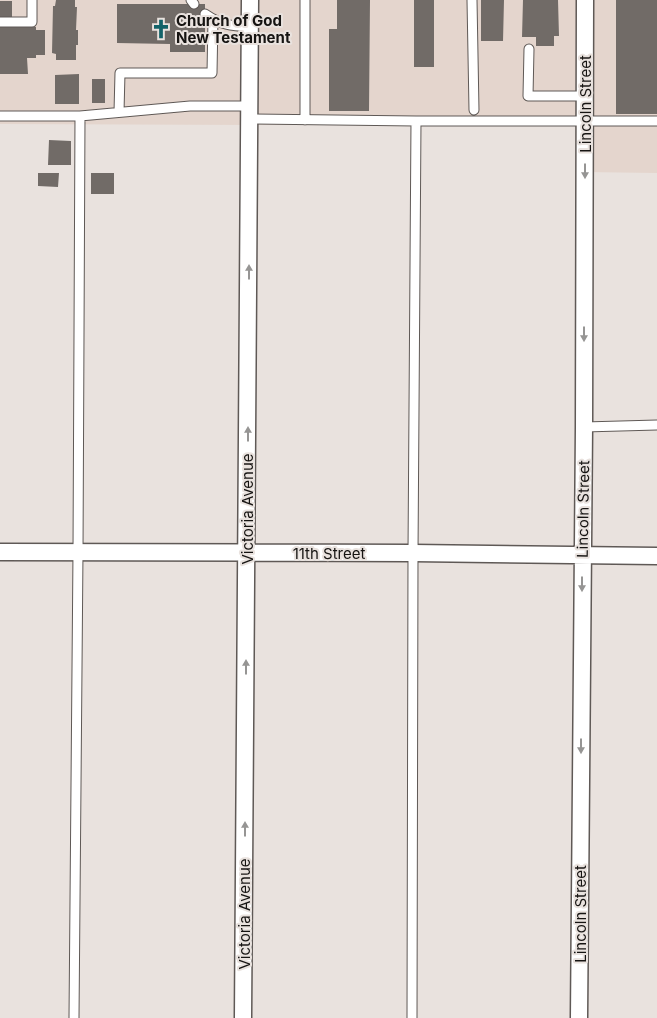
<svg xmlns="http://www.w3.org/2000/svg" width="657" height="1018" font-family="Inter,sans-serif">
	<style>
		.built { fill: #e4d5cd }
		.building { fill: #716b67 }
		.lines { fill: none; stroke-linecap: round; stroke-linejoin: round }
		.service-casing { stroke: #5f5956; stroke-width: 11 }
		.minor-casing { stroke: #5f5956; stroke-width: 19 }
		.service { stroke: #fff; stroke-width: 9 }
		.minor { stroke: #fff; stroke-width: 16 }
		.oneway { fill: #969594 }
		.labels { text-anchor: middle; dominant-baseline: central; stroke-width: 4; stroke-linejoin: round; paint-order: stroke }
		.poi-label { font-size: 15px; font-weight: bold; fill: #161412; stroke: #e9e2de; text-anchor: start }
		.street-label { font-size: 15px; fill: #161412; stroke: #e9e2de }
	</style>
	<rect width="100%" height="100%" fill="#e9e2de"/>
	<path class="built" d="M0,0H657V173L583,172V126L0,124Z"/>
	<path class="building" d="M56,0H75V7H77L76,30H78V45H76V60H56V54L52,53L53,6H55Z
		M337,0H370L369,111H329V29H337Z
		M414,0H434V67H414Z
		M481,0H504L503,41H481Z
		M523,0H558L559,36H554V46H536V37H522Z
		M616,0H657V114H616Z
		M0,1H12V20H0Z
		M117,4H205V52H170V44L117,43Z
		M0,27H36V30H45V55H36V58H27L28,74H0Z
		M79,74V104H55V75Z
		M92,79H105V103H92Z
		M49,140L71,141V165H48Z
		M38,173H59L58,187L38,186Z
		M91,173H114V194H91Z"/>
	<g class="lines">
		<defs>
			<path id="service" d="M191,0L194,4
				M305,0V120
				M472,0L474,110
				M205,14C221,25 231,26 250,27
				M0,22H32V0
				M529,49L528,96H586
				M119,112L120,73H212L213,19
				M0,116H80L190,106H249
				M249,119L416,121H657
				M584,427L657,425
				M74,1018L78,552L80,116
				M412,1018L413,553L416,121"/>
			<path id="minor" d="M0,552L413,553L657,556
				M243,1018L250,0
				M579,1018L584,427L585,0"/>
		</defs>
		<use href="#service" class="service-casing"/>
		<use href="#minor" class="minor-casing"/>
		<use href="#service" class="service"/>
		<use href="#minor" class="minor"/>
	</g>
	<defs><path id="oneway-solid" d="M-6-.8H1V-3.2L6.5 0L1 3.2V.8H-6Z" transform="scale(1.25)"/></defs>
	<g class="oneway">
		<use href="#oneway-solid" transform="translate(585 171) rotate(90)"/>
		<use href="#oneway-solid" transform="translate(249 272) rotate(-90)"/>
		<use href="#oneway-solid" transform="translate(584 334) rotate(90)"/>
		<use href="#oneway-solid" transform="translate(248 434) rotate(-90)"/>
		<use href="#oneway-solid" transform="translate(582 584) rotate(90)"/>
		<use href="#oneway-solid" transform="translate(246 667) rotate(-90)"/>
		<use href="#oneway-solid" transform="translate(581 746) rotate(90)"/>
		<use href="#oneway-solid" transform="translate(245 829) rotate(-90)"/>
	</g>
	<defs>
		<symbol id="church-bare" viewBox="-9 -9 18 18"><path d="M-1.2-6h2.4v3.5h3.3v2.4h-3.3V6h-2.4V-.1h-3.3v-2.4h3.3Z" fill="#136369" stroke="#e9e2de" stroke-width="2.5" paint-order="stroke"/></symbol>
	</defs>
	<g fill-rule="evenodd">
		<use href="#church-bare" x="147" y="15" width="28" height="28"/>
	</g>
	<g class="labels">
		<g class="poi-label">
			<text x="176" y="20">Church of God<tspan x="176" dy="17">New Testament</tspan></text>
		</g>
		<g class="street-label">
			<text transform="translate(585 104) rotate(-90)">Lincoln Street</text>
			<text transform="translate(247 509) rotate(-90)">Victoria Avenue</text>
			<text transform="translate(583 509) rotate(-89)">Lincoln Street</text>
			<text x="329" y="553">11th Street</text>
			<text transform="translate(244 914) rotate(-90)">Victoria Avenue</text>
			<text transform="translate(580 914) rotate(-90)">Lincoln Street</text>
		</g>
	</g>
</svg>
